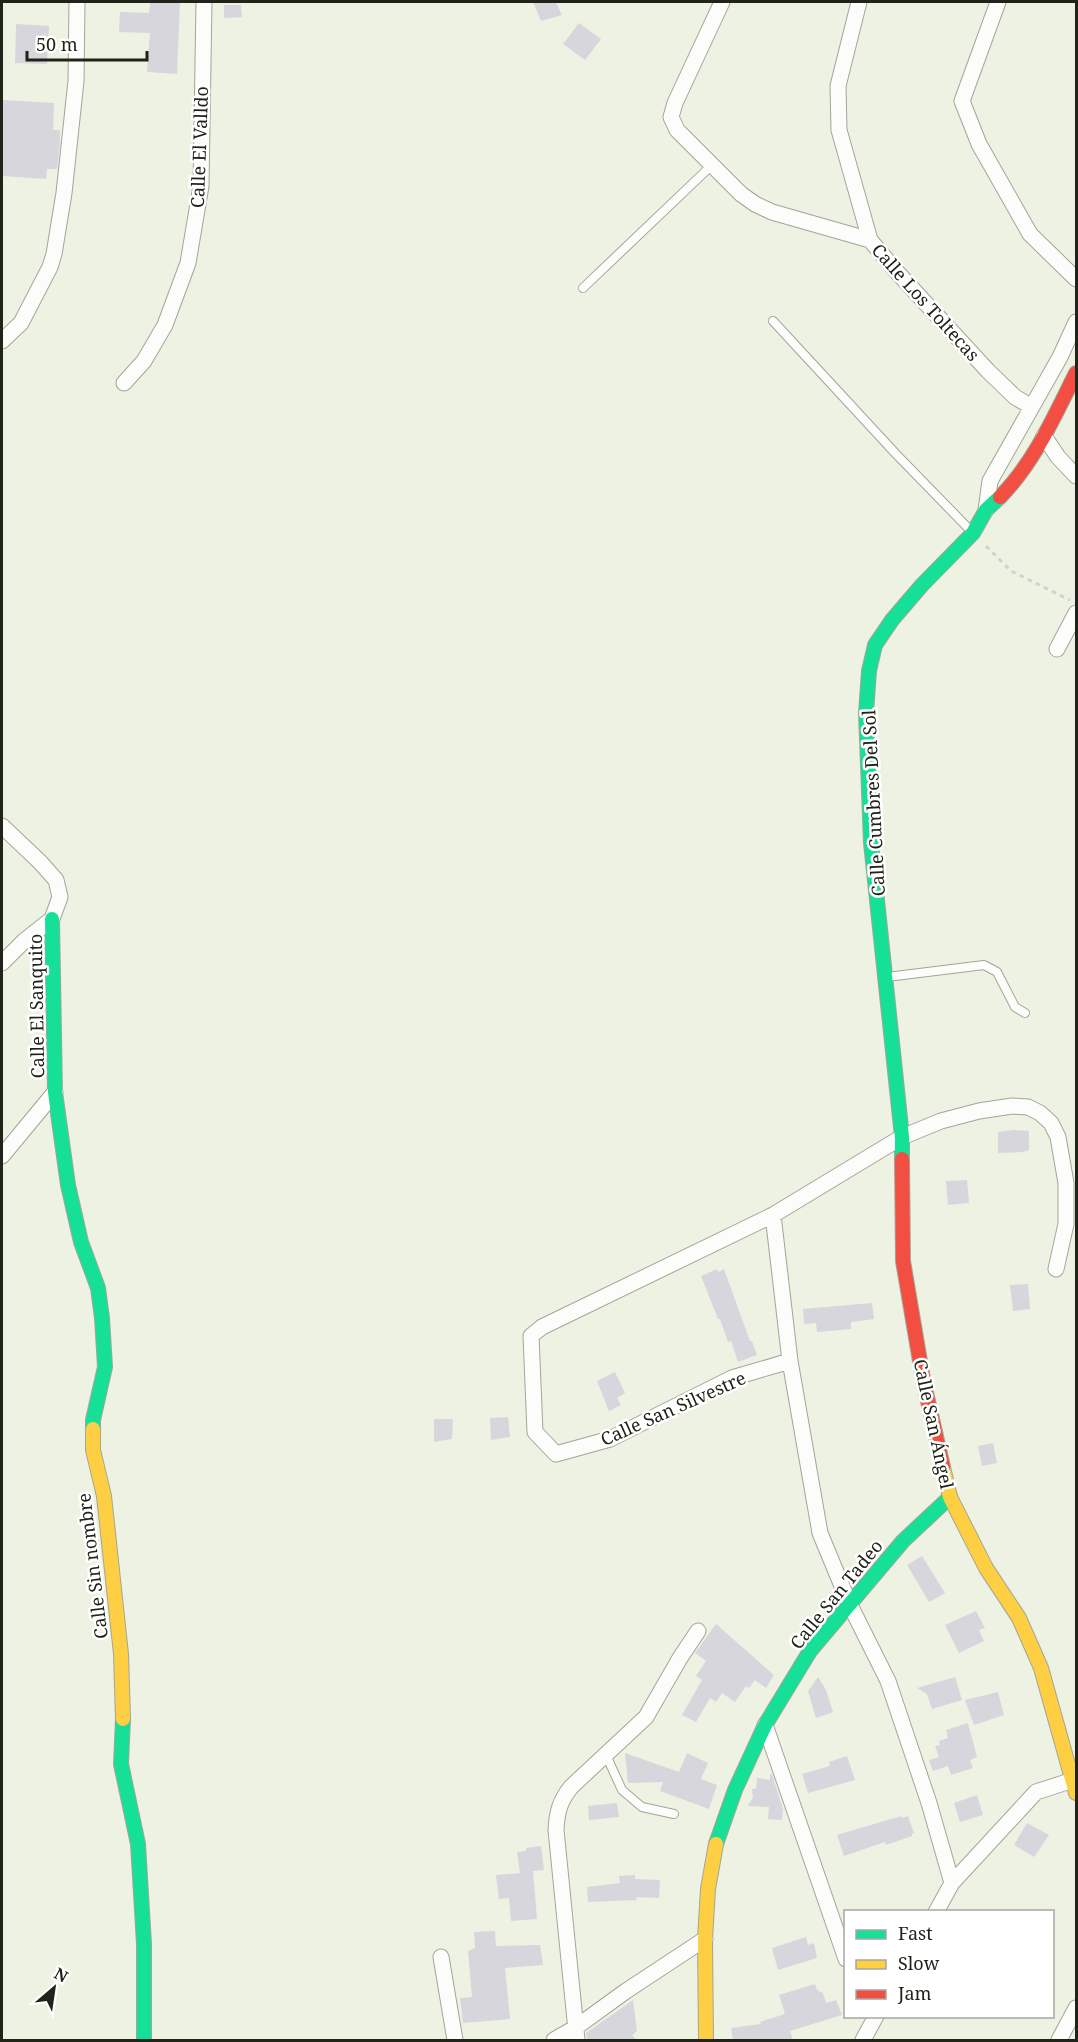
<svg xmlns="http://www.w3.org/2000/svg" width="1078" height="2042" font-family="'Noto Serif',serif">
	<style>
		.building { fill: #d7d6dd }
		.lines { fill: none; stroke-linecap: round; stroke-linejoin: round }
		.lane-casing { stroke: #a1a699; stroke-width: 10 }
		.street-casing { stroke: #a1a699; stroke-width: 17 }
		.fast-casing { stroke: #a1a699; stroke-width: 16 }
		.slow-casing { stroke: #a1a699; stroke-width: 16 }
		.jam-casing { stroke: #a1a699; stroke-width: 16 }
		.path { stroke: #d1d2ce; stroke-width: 3; stroke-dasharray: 4.5 4.5; stroke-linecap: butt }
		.lane { stroke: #fcfdfb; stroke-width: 8 }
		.street { stroke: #fcfdfb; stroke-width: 15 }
		.fast { stroke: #16e098; stroke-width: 14 }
		.slow { stroke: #ffcf43; stroke-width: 14 }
		.jam { stroke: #f24e42; stroke-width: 14 }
		.labels { text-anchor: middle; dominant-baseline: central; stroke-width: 5; stroke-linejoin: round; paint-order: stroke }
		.street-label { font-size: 18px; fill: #202318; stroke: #fff }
	</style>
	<rect width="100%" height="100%" fill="#edf2e2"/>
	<path class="building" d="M150,2H180L177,74L147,72L150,33L119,32L120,12L149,13Z
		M533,2H556L562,15L541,21Z
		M224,5H241L242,17L224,18Z
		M579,23L601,39L585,60L563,44Z
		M16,24L49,26L47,64L15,63Z
		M2,100L54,103L53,130H60V142L57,169H47L46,179L2,176Z
		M1013,1130L1029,1131V1150L1023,1152L998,1153V1132Z
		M967,1180L969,1203L948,1205L946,1181Z
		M717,1269L718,1272L724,1269L750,1341H752L757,1355L738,1362L731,1341L728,1342L720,1319H718L701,1276Z
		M1028,1284L1030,1309L1013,1311L1010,1285Z
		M872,1303L874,1319L851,1322V1329L817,1332L816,1323L804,1324L803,1309Z
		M615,1372L625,1393L617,1398L621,1405L609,1411L597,1381Z
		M508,1417L510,1437L491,1440L490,1418Z
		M434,1419H453L452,1439L434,1442Z
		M993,1443L997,1463L982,1466L978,1446Z
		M922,1556L945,1593L929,1602L907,1565Z
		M976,1611L985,1628L979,1630L984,1641L959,1653L945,1625Z
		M716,1624L774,1675L766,1688L755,1680L749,1688L746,1686L735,1702L722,1693L716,1702L710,1698L696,1722L682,1715L702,1680L696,1676L706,1661L695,1653Z
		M818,1677L826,1690L833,1712L816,1718L808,1691Z
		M955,1677L962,1700L932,1709L927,1694L917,1688Z
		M998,1692L1004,1715L974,1725L965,1700Z
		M968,1723L977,1757L970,1760L973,1768L951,1775L948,1766L933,1771L929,1760L939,1757L935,1746L940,1745L939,1741L948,1738L946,1730Z
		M625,1753L679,1772L687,1753L708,1763L701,1779L717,1785L709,1809L660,1791L663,1782L628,1783Z
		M847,1756L855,1780L808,1793L802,1774L830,1766L829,1762Z
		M770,1774H772L783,1809L782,1820L768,1819L769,1807L748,1806L753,1797L752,1789H756L757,1778L770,1780Z
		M977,1795L983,1815L960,1822L954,1803Z
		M617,1803L619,1817L589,1820L588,1806Z
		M901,1816L902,1818L908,1816L914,1833L912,1834V1836L886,1845L885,1842L844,1856L837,1835Z
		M1027,1823L1049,1835L1034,1857L1014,1845Z
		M541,1846L544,1870L533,1871L537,1919L511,1921L509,1898L499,1899L496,1875L520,1873L517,1852L526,1851V1848Z
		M635,1875V1879L660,1880L659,1898L636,1897L637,1900L588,1902L587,1887L620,1883L619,1876Z
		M495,1931L496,1946L540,1945L543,1965L505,1968L510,2019L463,2023L460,1998L472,1997L468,1951L475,1948L474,1932Z
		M806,1937L808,1945L814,1943L817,1958L778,1970L772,1948Z
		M815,1984L817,1990L823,1993L826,2003L836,2000L842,2015L790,2031L793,2040H733L731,2028L761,2024L760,2022L785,2014L779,1995Z
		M633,2000L637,2031L632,2035L637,2040H587L586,2033Z"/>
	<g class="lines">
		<defs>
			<path id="lane" d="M583,288L712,165
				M773,321L896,454L972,532
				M887,977L984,965L997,972L1015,1007L1025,1013
				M606,1755L622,1790L642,1807L674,1814"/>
			<path id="street" d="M722,2L675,103L671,117L677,130L741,194L755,204L772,212L870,240
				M859,2L838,86L839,130L870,240L897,272L988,371L1015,397L1032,407
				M998,2L962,101L979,144L1030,234L1076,279
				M2,341L21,323L50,267L54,254L64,193L76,81L77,2
				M124,383L144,361L165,325L188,263L201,186L204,2
				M1044,436L1058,457L1076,476
				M986,510L990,481L1060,357L1076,322
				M1057,649L1076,613
				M2,826L40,862L56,880L60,897L52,919L24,941L2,963
				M2,1156L55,1092
				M773,1215L790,1361L820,1533L849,1603L888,1681L929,1803L952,1883
				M790,1361L732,1378L610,1439L556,1454L535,1432L531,1336L542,1327L773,1215L902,1137L941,1121L979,1111L1012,1106L1028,1107L1040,1113L1051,1123L1058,1137L1066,1183V1224L1056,1269
				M765,1725L846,1959
				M936,1912L952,1883L1036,1792L1073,1780
				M441,1957L455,2040
				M554,2040L575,2028L626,1991L705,1939
				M577,2040L556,1830C557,1811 560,1801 571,1787L646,1717L680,1658L698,1631
				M863,2040L876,2016
				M1059,2040L1076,2008"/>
			<path id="fast" d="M52,919L55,1092L68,1185L81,1242L98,1288L102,1318L105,1367L93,1420V1429
				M902,1159V1137L871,843L866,713L869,671L875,645L892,620L922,585L973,533L986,510L1000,497
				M123,1719L121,1764L138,1844L144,1944V2040
				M716,1844L735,1790L765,1725L810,1651L903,1541L950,1497"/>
			<path id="slow" d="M93,1429V1450L104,1496L121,1654L123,1719
				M943,1467L950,1497L986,1568L1019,1618L1041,1668L1076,1793
				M706,2040L705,1939L708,1889L716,1844"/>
			<path id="jam" d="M1000,497C1034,463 1055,415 1076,373
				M902,1159L903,1261L923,1379L943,1467"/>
		</defs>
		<use href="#lane" class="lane-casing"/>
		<use href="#street" class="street-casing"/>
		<use href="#fast" class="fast-casing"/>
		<use href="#slow" class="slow-casing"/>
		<use href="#jam" class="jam-casing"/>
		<path class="path" d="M986,546L1011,571L1070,600"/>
		<use href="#lane" class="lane"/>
		<use href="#street" class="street"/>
		<use href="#fast" class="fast"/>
		<use href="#slow" class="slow"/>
		<use href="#jam" class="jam"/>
	</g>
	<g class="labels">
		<g class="street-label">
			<text transform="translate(199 147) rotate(-88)">Calle El Valldo</text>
			<text transform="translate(926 302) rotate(48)">Calle Los Toltecas</text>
			<text transform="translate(873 803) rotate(-93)">Calle Cumbres Del Sol</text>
			<text transform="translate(36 1006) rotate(-91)">Calle El Sanquito</text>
			<text transform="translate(673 1408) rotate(-24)">Calle San Silvestre</text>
			<text transform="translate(934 1424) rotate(78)">Calle San Ángel</text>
			<text transform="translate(92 1566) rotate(-97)">Calle Sin nombre</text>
			<text transform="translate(836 1594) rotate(-51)">Calle San Tadeo</text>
		</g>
	</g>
	<rect width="1078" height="2042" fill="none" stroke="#202318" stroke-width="6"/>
	<rect x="844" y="1910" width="210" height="108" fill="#ffffff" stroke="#a6a7a3" stroke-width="1.5"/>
	<rect x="856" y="1930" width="30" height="9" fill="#16e098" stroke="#a6a7a3" stroke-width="1.5"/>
	<text x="898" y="1940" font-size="18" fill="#202318">Fast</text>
	<rect x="856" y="1960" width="30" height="9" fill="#ffcf43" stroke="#a6a7a3" stroke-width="1.5"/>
	<text x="898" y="1970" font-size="18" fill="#202318">Slow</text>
	<rect x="856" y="1990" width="30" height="9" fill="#f24e42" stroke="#a6a7a3" stroke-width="1.5"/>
	<text x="898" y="2000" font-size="18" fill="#202318">Jam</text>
	<g transform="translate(54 1988) rotate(29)" stroke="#ffffff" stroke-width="4.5" paint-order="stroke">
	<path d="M0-4.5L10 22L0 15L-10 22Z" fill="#202318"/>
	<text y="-9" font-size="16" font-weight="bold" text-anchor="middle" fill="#202318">N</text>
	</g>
	<path d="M27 51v9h120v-9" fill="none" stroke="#202318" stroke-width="3"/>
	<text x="36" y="51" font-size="18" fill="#202318" stroke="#ffffff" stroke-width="4.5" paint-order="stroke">50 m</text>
</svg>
